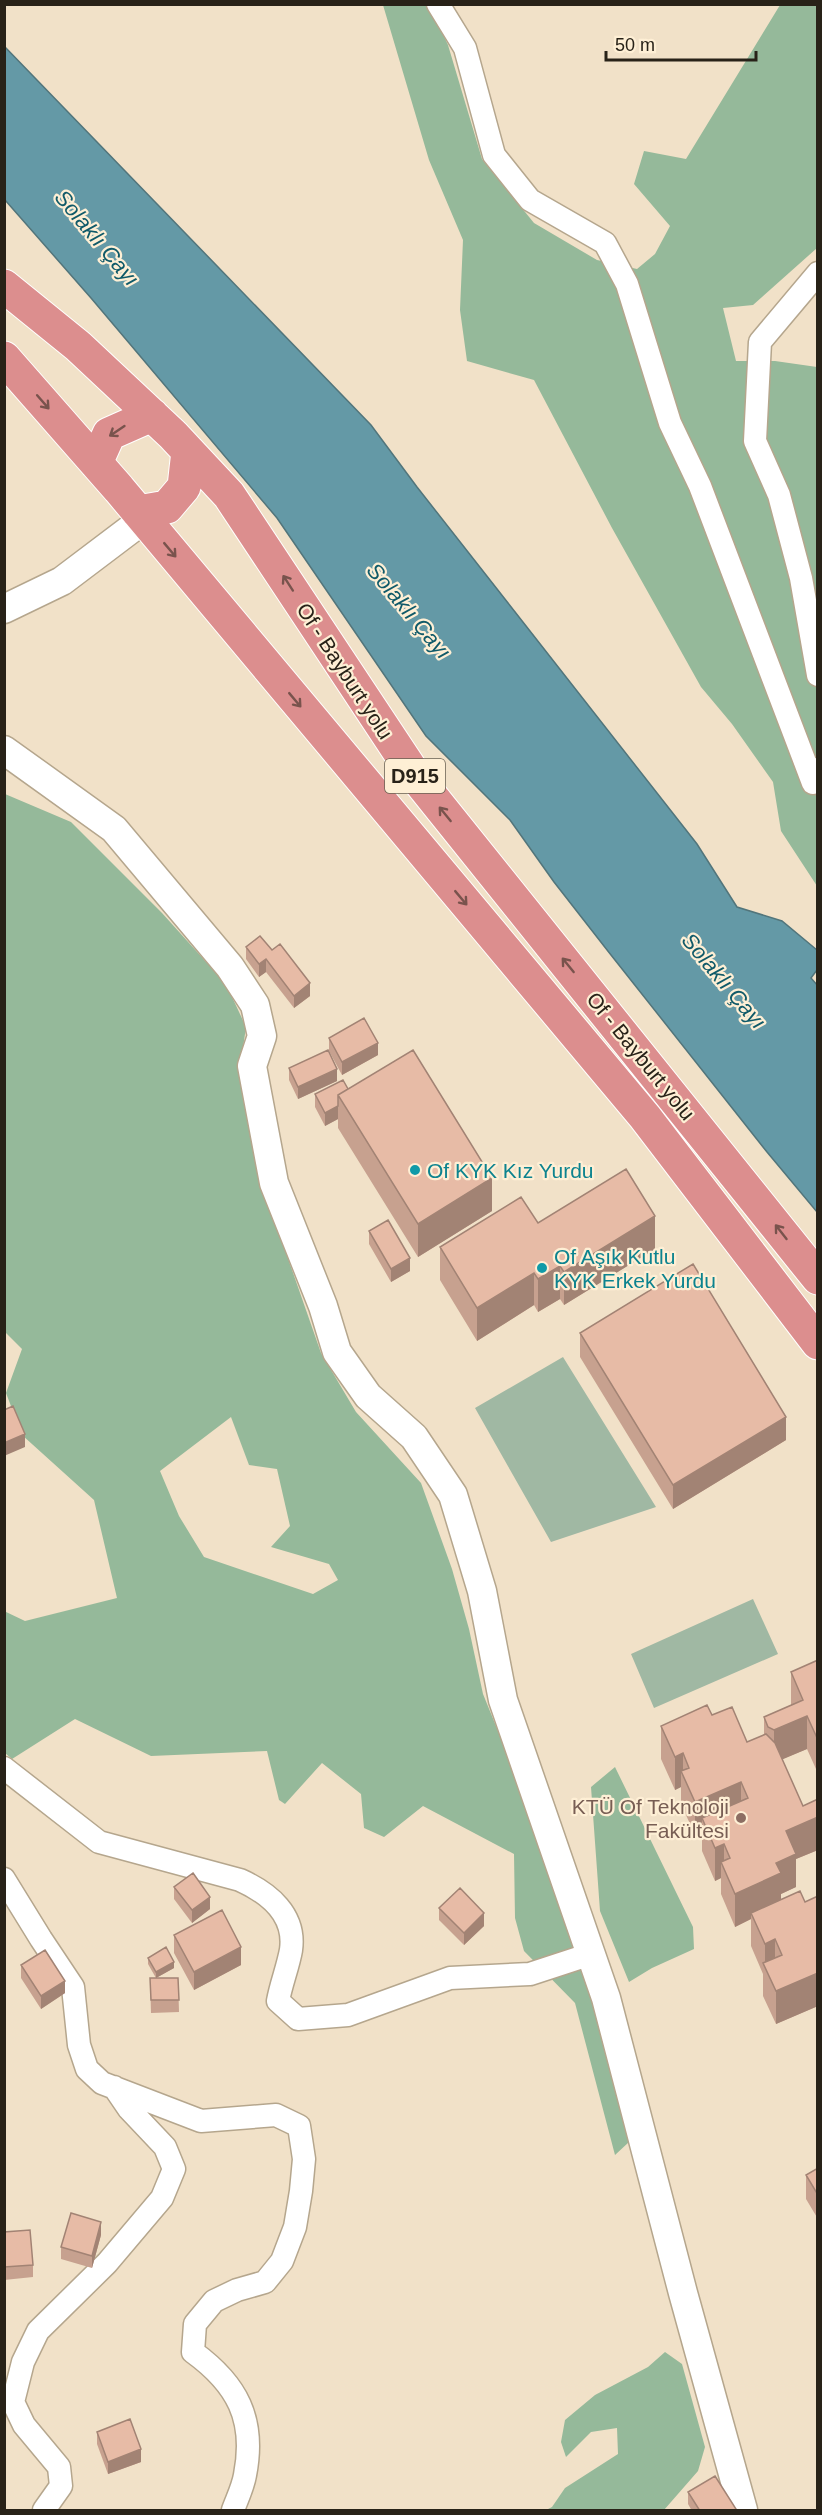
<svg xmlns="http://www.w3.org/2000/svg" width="822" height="2515" font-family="Arial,sans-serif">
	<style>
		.green { fill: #a0b8a3 }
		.forest { fill: #95b99a; fill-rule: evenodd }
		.water { fill: #6499a6; stroke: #52757b; stroke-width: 1.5 }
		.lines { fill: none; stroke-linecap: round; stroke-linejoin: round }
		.minor-casing { stroke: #b5a68d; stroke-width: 25 }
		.tertiary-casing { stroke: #b5a68d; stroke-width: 31 }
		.trunk-casing { stroke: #fff; stroke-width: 35 }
		.minor { stroke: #fff; stroke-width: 22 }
		.tertiary { stroke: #fff; stroke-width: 28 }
		.trunk { stroke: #dc8e8e; stroke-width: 33 }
		.wall { fill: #c7a18f; fill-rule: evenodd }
		.shaded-wall { fill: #a28374 }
		.building { fill: #e7bba6; stroke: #a28374; stroke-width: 1.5 }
		.oneway { stroke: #79534d }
		.culture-dot { fill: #0f9aa8; stroke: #feefd5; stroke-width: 2 }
		.education-dot { fill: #8d6e63; stroke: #feefd5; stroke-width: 2 }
		.labels { text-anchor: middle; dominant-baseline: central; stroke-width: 4.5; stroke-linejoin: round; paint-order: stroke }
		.shield { fill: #feefd5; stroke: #686051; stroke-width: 1.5 }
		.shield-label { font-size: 20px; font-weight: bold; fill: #282218 }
		.street-label { font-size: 21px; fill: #282218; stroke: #feefd5 }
		.culture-label { font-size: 21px; fill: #0d838f; stroke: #feefd5; text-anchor: start }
		.education-label { font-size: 21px; fill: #785e54; stroke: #feefd5; text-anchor: end }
		.water-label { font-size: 22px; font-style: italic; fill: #105a69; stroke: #feefd5 }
	</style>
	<rect width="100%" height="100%" fill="#f1e1c8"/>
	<path class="green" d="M563,1357L656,1507L551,1542L475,1408Z
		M753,1599L778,1654L654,1708L631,1654Z"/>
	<path class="forest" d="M383,5H438L436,19L448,45L482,159L534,223L597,260L637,269L655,254L670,226L634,184L644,151L686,159L780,5H817V248L753,305L723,308L736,361H775L817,367V886L781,831L773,782L732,724L701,687L612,528L534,380L467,361L460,310L463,240L429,160Z
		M5,794L71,822L162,913L226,984L246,1027L239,1076L269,1204L321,1353L356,1412L421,1483L452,1569L469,1629L483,1694L520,1785L594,1992L629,2142L615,2155L575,2003L524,1951L515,1918L514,1854L423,1806L384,1837L364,1828L361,1794L322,1763L285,1804L279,1800L267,1751L151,1756L75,1719L12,1759L5,1753L4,1611L25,1621L117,1598L94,1500L22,1435L6,1393L22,1349L4,1331ZM231,1417L249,1465L277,1469L290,1526L271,1547L329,1564L338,1580L313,1594L204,1557L179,1516L160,1471Z
		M615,1767L693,1927L694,1949L652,1968L629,1982L600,1911L591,1787Z
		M665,2352L682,2364L705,2447L698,2471L664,2510H546L552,2507L565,2488L618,2454L617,2428L591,2432L566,2457L561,2442L565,2420L595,2395L648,2367Z"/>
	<path class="water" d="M5,47L371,425L417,487L697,844L737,907L782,921L817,950V970L811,978L818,986L817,1212L767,1152L611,955L554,882L510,820L426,736L277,518L91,298L5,200Z"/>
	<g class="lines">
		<defs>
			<path id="minor" d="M438,4L465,48L494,155L530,200L605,243L627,284L670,423L700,486L813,783L818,769
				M818,273L760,342L755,441L779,495L801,578L818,675
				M4,1768L99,1842L240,1880C269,1893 296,1915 291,1950C288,1967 281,1984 278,2001L298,2019L348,2015L450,1978L530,1974L591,1954
				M4,1879L41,1939L73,1987L79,2045L87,2069L102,2083L201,2121L276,2115L299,2126L304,2159L301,2191L295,2227L282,2261L265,2282L237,2290L214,2301L195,2324L193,2352C237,2384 256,2419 245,2475C243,2487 237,2499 233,2510
				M44,2510L61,2486L59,2467L24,2425L13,2402L23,2362L38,2331L107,2263L162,2198L174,2169L165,2147L129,2109L114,2087"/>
			<path id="tertiary" d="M4,609L62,581L144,519
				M4,750L114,829L230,967L255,1005L262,1036L252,1066L274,1183L323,1306L337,1352L368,1396L414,1437L453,1495L482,1591L503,1700L606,1998L683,2293L743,2510"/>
			<path id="trunk" d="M4,286L78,346L173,435L229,495L416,777L818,1278
				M4,358L119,489L645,1117L818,1343
				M96,463L109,434L152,415
				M138,512L167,507L184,487L188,451"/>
		</defs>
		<use href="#minor" class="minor-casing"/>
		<use href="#tertiary" class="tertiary-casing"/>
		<use href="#trunk" class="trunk-casing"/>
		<use href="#minor" class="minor"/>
		<use href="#tertiary" class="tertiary"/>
		<use href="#trunk" class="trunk"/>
	</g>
	<path class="wall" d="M246,947L272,950L310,996L294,1008L266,972L259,977L246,959Z
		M329,1038L378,1055L342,1075L329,1051Z
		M289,1068L337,1081L298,1099L289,1080Z
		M348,1089L492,1211L418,1257L338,1128V1119L325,1126L315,1107V1094Z
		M538,1223L655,1249L564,1305L560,1299L538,1312L534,1305L477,1341L440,1280V1247Z
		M369,1231L410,1271L391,1282L369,1244Z
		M580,1333L786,1440L673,1509L580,1357Z
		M818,1660V1850L796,1859V1887L781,1894V1900L805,1902L818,1896V2006L776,2024L763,1996V1974L751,1946V1919L735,1927L721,1894V1878L715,1881L702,1851V1832L695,1835L681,1804V1787L675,1790L661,1759V1726L712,1715L747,1742L764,1735V1717L791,1705V1672ZM807,1749L816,1769V1797L817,1799L803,1806L782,1759Z
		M174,1887L210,1909L192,1923L174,1899Z
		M439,1908L484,1926L464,1945L439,1920Z
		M174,1935L241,1965L194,1990L174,1953Z
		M148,1958L174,1968L156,1978H178L179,2012L151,2013L150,1978H156L148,1964Z
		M21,1965L65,1993L41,2009L21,1978Z
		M818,2168V2219L806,2199V2175Z
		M4,2232L33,2265V2277L4,2280Z
		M101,2235L92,2268L61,2259V2247Z
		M97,2432L141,2462L108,2474L97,2444Z
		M688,2492L736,2511H692L688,2504Z"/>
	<path class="shaded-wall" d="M266,959V972L259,977V964Z
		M310,983V996L294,1008V996Z
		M378,1043V1055L342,1075V1062Z
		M337,1069V1081L298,1099V1087Z
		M338,1106V1119L325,1126V1113Z
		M492,1178V1211L418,1257V1224Z
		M655,1216V1249L564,1305V1272Z
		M410,1258V1271L391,1282V1269Z
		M560,1266V1299L538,1312V1279Z
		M534,1273V1305L477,1341V1308Z
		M786,1417V1440L673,1509V1485Z
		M25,1434V1447L4,1456V1443Z
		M807,1716V1749L774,1763V1730Z
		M683,1753V1775L681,1771V1787L675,1790V1757Z
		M741,1782V1814L702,1818V1832L695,1835V1802Z
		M818,1817V1850L796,1859V1887L781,1894V1906L751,1913V1919L735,1927V1894L776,1863L786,1831Z
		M724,1844V1869L721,1862V1878L715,1881V1848Z
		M210,1897V1909L192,1923V1910Z
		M484,1913V1926L464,1945V1933Z
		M775,1939V1972L765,1966V1944Z
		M241,1947V1965L194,1990V1972Z
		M174,1962V1968L156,1978V1972Z
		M818,1973V2006L776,2024V1991Z
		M65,1981V1993L41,2009V1996Z
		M101,2222V2235L92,2268V2256Z
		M141,2449V2462L108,2474V2462Z"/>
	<path class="building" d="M260,936L272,950L280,944L310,983L294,996L266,959L259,964L246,947Z
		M364,1018L378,1043L342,1062L329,1038Z
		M328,1050L337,1069L298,1087L289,1068Z
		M413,1050L492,1178L418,1224L338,1095Z
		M343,1080L348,1089L338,1095V1106L325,1113L315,1094Z
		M626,1169L655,1216L564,1272L560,1266L538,1279L534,1273L477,1308L440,1247L521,1197L538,1223Z
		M388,1220L410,1258L391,1269L369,1231Z
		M693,1264L786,1417L673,1485L580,1333Z
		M13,1406L25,1434L4,1443V1410Z
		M818,1660V1740L807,1716L774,1730L768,1727L764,1717L803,1700L791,1672Z
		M707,1705L712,1715L732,1707L747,1742L766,1734L775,1743L803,1806L818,1799V1817L786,1831L796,1854L776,1863L781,1873L735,1894L721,1862L730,1858L724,1844L715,1848L702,1818L748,1798L741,1782L695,1802L681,1771L689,1768L683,1753L675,1757L661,1726Z
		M193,1873L210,1897L192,1910L174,1887Z
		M460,1888L484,1913L464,1933L439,1908Z
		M800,1891L805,1902L818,1896V1973L776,1991L763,1963L782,1955L775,1939L765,1944L751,1913Z
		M222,1910L241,1947L194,1972L174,1935Z
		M166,1947L174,1962L156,1972L148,1958Z
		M45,1950L65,1981L41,1996L21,1965Z
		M150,1978H178L179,2000H151Z
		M818,2168V2195L806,2175Z
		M71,2213L101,2222L92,2256L61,2247Z
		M30,2230L33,2265L4,2267V2232Z
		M130,2419L141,2449L108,2462L97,2432Z
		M715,2476L736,2509L733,2511H700L688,2492Z"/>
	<defs><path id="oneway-shaft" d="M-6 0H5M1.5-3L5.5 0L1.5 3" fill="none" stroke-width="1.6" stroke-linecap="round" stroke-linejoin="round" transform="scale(1.5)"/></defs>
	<g class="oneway">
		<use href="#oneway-shaft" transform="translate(43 402) rotate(49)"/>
		<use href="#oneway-shaft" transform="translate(117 431) rotate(146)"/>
		<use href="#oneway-shaft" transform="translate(170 550) rotate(50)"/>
		<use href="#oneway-shaft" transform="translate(288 583) rotate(-123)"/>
		<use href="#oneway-shaft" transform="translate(295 700) rotate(50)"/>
		<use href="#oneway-shaft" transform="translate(445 814) rotate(-129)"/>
		<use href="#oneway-shaft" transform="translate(461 898) rotate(50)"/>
		<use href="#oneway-shaft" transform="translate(568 965) rotate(-129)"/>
		<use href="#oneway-shaft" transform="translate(781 1232) rotate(-128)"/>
	</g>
	<g class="culture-dot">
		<circle cx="415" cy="1170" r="6"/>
		<circle cx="542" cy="1268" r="6"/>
	</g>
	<circle class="education-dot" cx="741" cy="1818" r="6"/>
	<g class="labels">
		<rect class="shield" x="385" y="759" width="60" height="34" rx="4.5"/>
		<g class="shield-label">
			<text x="415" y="776">D915</text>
		</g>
		<g class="street-label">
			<text transform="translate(345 671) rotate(57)">Of - Bayburt yolu</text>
			<text transform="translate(641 1056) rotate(51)">Of - Bayburt yolu</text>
		</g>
		<g class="culture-label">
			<text x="427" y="1170">Of KYK Kız Yurdu</text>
			<text x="554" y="1256">Of Aşık Kutlu<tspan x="554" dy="24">KYK Erkek Yurdu</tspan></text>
		</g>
		<g class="education-label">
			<text x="729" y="1806">KTÜ Of Teknoloji<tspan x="729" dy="24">Fakültesi</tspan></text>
		</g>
		<g class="water-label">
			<text transform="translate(97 238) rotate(50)">Solaklı Çayı</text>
			<text transform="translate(409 611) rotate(50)">Solaklı Çayı</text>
			<text transform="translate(724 981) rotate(50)">Solaklı Çayı</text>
		</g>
	</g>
	<rect width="822" height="2515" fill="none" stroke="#282218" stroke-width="12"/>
	<path d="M606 51v9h150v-9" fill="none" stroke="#282218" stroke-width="3"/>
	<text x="615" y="51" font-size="18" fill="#282218" stroke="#feefd5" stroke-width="4.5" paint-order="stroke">50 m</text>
</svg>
